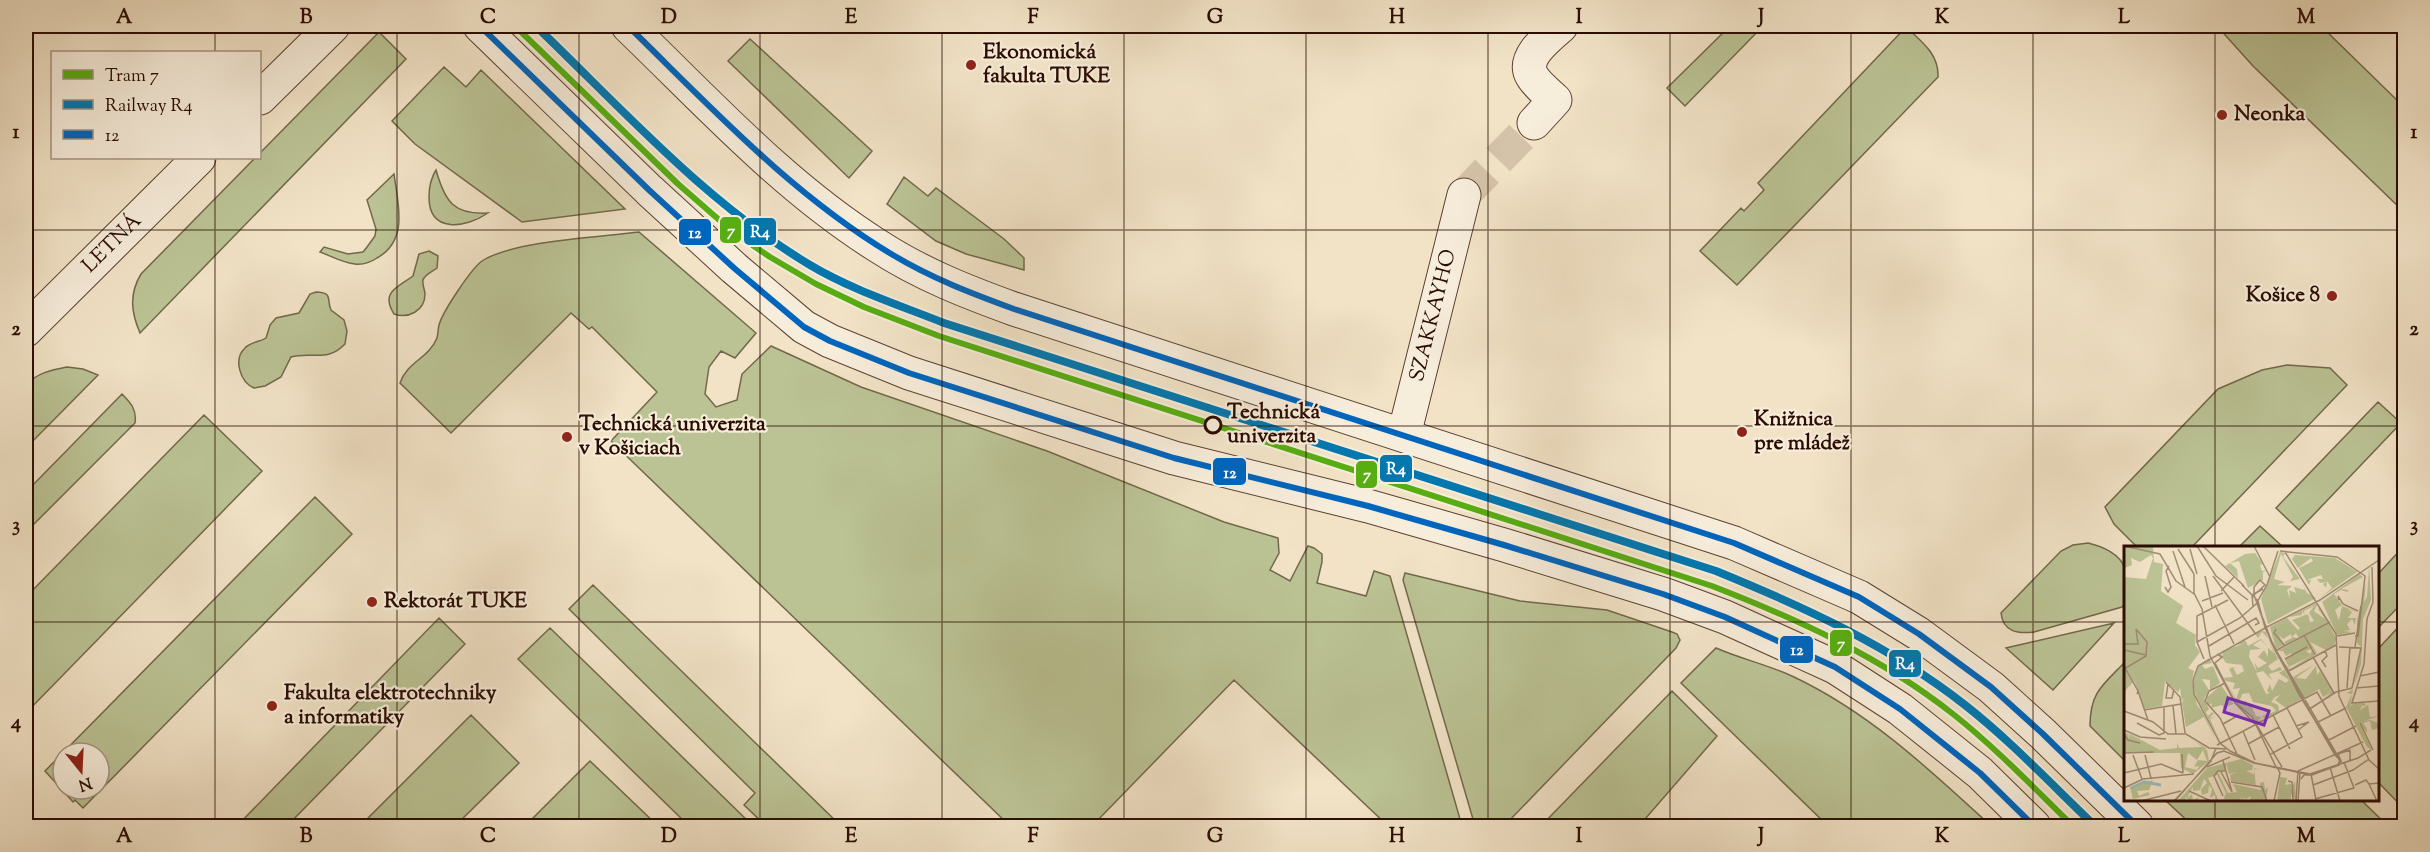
<svg xmlns="http://www.w3.org/2000/svg" width="2430" height="852" font-family="'Sorts Mill Goudy',serif">
	<style>
		.green { fill: #bbc395; stroke: #72684a; stroke-width: 1.5; fill-rule: evenodd }
		.lines { fill: none; stroke-linecap: round; stroke-linejoin: round }
		.minor-tunnel { stroke: #d4c3a9; stroke-width: 33; stroke-dasharray: 33 16; stroke-linecap: butt }
		.minor-casing { stroke: #5c4232; stroke-width: 35 }
		.minor { stroke: #f7eddb; stroke-width: 33 }
		.bus-1-casing { stroke: #f7eddb; stroke-width: 10 }
		.bus-1 { stroke: #0065bd; stroke-width: 6 }
		.rail-1-casing { stroke: #f7eddb; stroke-width: 12 }
		.rail-1 { stroke: #0377ae; stroke-width: 8 }
		.tram-1-casing { stroke: #f7eddb; stroke-width: 10 }
		.tram-1 { stroke: #57ad12; stroke-width: 6 }
		.grid { fill: none; stroke: #2a0c00; stroke-width: 1.5; stroke-opacity: 0.55 }
		.poi-dot { fill: #8f2418; stroke: #f7eddb; stroke-width: 2 }
		.stop-dot { fill: #f7eddb; stroke: #2a0c00; stroke-width: 3 }
		.labels { text-anchor: middle; dominant-baseline: central; stroke-width: 4.5; stroke-linejoin: round; paint-order: stroke }
		.poi-label { font-size: 21px; font-weight: bold; fill: #2a0c00; stroke: #f7eddb; text-anchor: start }
		.street-label { font-size: 21px; fill: #2a0c00; stroke: #f7eddb }
		.stop-label { font-size: 21px; font-weight: bold; fill: #2a0c00; stroke: #f7eddb; text-anchor: start }
		.inset-river { fill: none; stroke: #9cbdba; stroke-width: 3 }
		.inset-road { fill: none; stroke: #a28d77; stroke-width: 1.5 }
		.view { fill: #7b2cbf; fill-opacity: 0.15; stroke: #7b2cbf; stroke-width: 3 }
		.inset-edge { fill: none; stroke: #2a0c00; stroke-width: 3 }
		.line-badge { stroke: #f7eddb; stroke-width: 2 }
		.badge-label { font-size: 16px; text-anchor: middle; font-weight: bold; fill: #fff }
		.neatline { fill: none; stroke: #2a0c00; stroke-width: 2 }
		.grid-label { font-size: 20px; text-anchor: middle; font-weight: bold; fill: #2a0c00 }
	</style>
	<rect width="100%" height="100%" fill="#f2e3c7"/>
	<filter id="stains"><feTurbulence type="fractalNoise" baseFrequency=".00333" numOctaves="4"/><feColorMatrix values="0 0 0 0 .2 0 0 0 0 .09 0 0 0 0 .02 0 0 0 .5 -.17"/></filter>
	<radialGradient id="worn" r=".72"><stop offset=".6" stop-color="#630" stop-opacity="0"/><stop offset="1" stop-color="#630" stop-opacity=".3"/></radialGradient>
	<path class="green" d="M1730,26H1763L1685,106L1667,88Z
		M2217,26H2321L2404,107V212L2253,66Z
		M1906,27C1922,42 1939,54 1938,77L1737,285L1700,251L1741,208L1744,211L1764,190L1758,183Z
		M379,32L406,59L140,333C131,312 129,294 141,274L255,158H260V153Z
		M750,39L872,151L849,178L728,61Z
		M444,67L466,87L481,70L625,209L522,222L415,144L392,121Z
		M436,170C445,202 454,215 488,213C466,228 429,234 429,197C429,187 431,178 436,170Z
		M394,174C398,204 409,240 377,258C371,262 363,265 355,264C343,263 331,256 320,252L324,247L348,254L363,252L367,247L375,236L376,229L367,200Z
		M904,177L928,196L936,188L1004,239L1024,258V270L966,254L936,241L887,204Z
		M639,232L756,333L735,358L721,351L709,367L705,394L716,407L737,400L742,374L771,346L861,387L1047,451L1224,522L1278,538L1279,553L1270,570L1290,581L1308,546L1314,548L1322,554V562L1317,583L1366,596L1374,571L1390,576L1462,826H1388L1234,680L1092,826H1010L611,441L657,392L592,327L589,329L571,313L451,433L400,383C407,362 429,358 437,338C438,334 438,329 439,325C443,311 471,269 482,261C512,241 600,237 639,232Z
		M429,251L438,256L437,268C432,272 425,274 423,280C422,285 425,290 425,294C425,311 408,319 394,314C380,292 398,287 413,276L419,254Z
		M316,292C334,293 326,299 331,310L344,320L347,331L345,344C327,363 312,351 291,357L281,377L265,386L254,388C240,382 233,359 245,348C250,342 260,342 266,338L270,325L276,318L299,313L310,294Z
		M2287,365L2330,368L2347,385L2192,547H2137L2114,524L2105,507L2218,389L2262,370Z
		M67,367L83,369L98,375L26,448V385C37,373 51,370 67,367Z
		M122,394C131,403 137,410 135,423L26,532V492Z
		M2378,402L2401,423L2299,530L2276,508Z
		M204,415L262,471L26,713V597Z
		M315,497L352,534L83,808L75,800L73,802L45,771ZM63,753H99V789H63Z
		M2260,526L2283,547H2239Z
		M2088,543C2101,546 2122,554 2125,570C2128,580 2126,594 2125,604L2122,607L2034,632C2018,634 2003,632 2001,613L2061,551L2073,545Z
		M2404,546V601L2378,628V574Z
		M1405,573L1520,601L1607,610L1672,632L1677,634L1680,640L1676,648L1504,826H1475L1403,580Z
		M593,585L841,826H766L744,805L755,793L569,609Z
		M439,618L465,644L287,826H237Z
		M2404,621V809L2378,782V649Z
		M2114,623L2053,690L2006,648Z
		M550,628L753,826H689L518,659Z
		M1716,648C1741,659 1769,665 1794,677C1870,713 1930,770 1991,826H1828L1681,683Z
		M2125,662V761L2090,726C2090,692 2103,685 2125,662Z
		M1672,691L1717,736L1639,826H1541Z
		M471,715L519,763L455,826H360Z
		M590,761L658,826H616L612,823L609,826H525Z
		M2165,800H2361L2388,826H2193Z"/>
	<g class="lines">
		<path class="minor-tunnel" d="M1464,195L1534,123"/>
		<defs>
			<g id="minor">
				<path d="M480,26L649,190L734,268L804,327L830,341L909,373L1174,458L1368,506L1504,545L1663,594L1725,617L1835,667L1900,709L1980,773L2034,826"/>
				<path d="M628,26C707,102 784,187 878,246C921,274 967,292 1014,309L1734,543L1859,597L1919,634L1991,687L2043,734L2137,826"/>
				<path d="M260,98L333,26"/>
				<path d="M1534,123L1555,100C1548,93 1537,85 1532,76C1521,57 1549,37 1561,26"/>
				<path id="s1" d="M26,330L199,158"/>
				<path id="s2" d="M1404,435L1464,195"/>
			</g>
		</defs>
		<use href="#minor" class="minor-casing"/>
		<use href="#minor" class="minor"/>
		<defs>
			<path id="bus-1" d="M480,26L649,190L734,268L804,327L830,341L909,373L1174,458L1368,506L1504,545L1663,594L1725,617L1835,667L1900,709L1980,773L2034,826
				M628,26C711,107 792,195 893,255C931,278 973,294 1014,309L1734,543L1859,597L1919,634L1991,687L2043,734L2137,826"/>
		</defs>
		<use href="#bus-1" class="bus-1-casing"/>
		<use href="#bus-1" class="bus-1"/>
		<defs>
			<path id="rail-1" d="M542,32C627,114 708,204 810,265C852,290 899,305 944,323L1716,571C1804,607 1890,646 1965,705C2011,741 2052,785 2095,826"/>
		</defs>
		<use href="#rail-1" class="rail-1-casing"/>
		<use href="#rail-1" class="rail-1"/>
		<defs>
			<path id="tram-1" d="M515,26L678,184L733,232L770,257L816,284L864,307L939,336L1712,586C1797,619 1881,657 1953,714C1996,748 2034,788 2073,826"/>
		</defs>
		<use href="#tram-1" class="tram-1-casing"/>
		<use href="#tram-1" class="tram-1"/>
	</g>
	<path class="grid" d="M215,26V52M397,26V826M579,26V826M760,26V826M942,26V826M1124,26V826M1306,26V826M1488,26V826M1670,26V826M1851,26V826M2033,26V826M2215,26V548M215,158V826M26,230H2404M26,426H2404M26,622H2126M2378,622H2404M2215,800V826"/>
	<g class="poi-dot">
		<circle cx="971" cy="65" r="6"/>
		<circle cx="2222" cy="115" r="6"/>
		<circle cx="2332" cy="296" r="6"/>
		<circle cx="1742" cy="432" r="6"/>
		<circle cx="567" cy="437" r="6"/>
		<circle cx="372" cy="602" r="6"/>
		<circle cx="272" cy="706" r="6"/>
	</g>
	<circle class="stop-dot" cx="1213" cy="425" r="8"/>
	<g class="labels">
		<g class="poi-label">
			<text x="983" y="53">Ekonomická<tspan x="983" dy="24">fakulta TUKE</tspan></text>
			<text x="2234" y="115">Neonka</text>
			<text x="2320" y="296" text-anchor="end">Košice 8</text>
			<text x="1754" y="420">Knižnica<tspan x="1754" dy="24">pre mládež</tspan></text>
			<text x="579" y="425">Technická univerzita<tspan x="579" dy="24">v Košiciach</tspan></text>
			<text x="384" y="602">Rektorát TUKE</text>
			<text x="284" y="694">Fakulta elektrotechniky<tspan x="284" dy="24">a informatiky</tspan></text>
		</g>
		<g class="street-label">
			<text stroke="none"><textPath href="#s1" startOffset="122">LETNÁ</textPath></text>
			<text stroke="none"><textPath href="#s2" startOffset="123">SZAKKAYHO</textPath></text>
		</g>
		<g class="stop-label">
			<text x="1227" y="413">Technická<tspan x="1227" dy="24">univerzita</tspan></text>
		</g>
	</g>
	<g transform="translate(2124 546)">
		<rect width="255" height="255" fill="#f2e3c7"/>
		<path d="M0,0H29L30,16L39,18L37,45L59,60L52,77L72,89L71,99L76,106L64,122L70,125L68,134L73,159L78,165L90,189V190L80,171L62,181L58,157L61,151L58,155L56,142L54,146L41,135L38,160L20,163L10,135L0,146V31L22,33L29,12L27,9L16,16L7,12L8,19L1,22ZM156,6L161,7L159,11L176,33L166,35L169,31L157,8L150,33L161,36L153,39L168,40L163,44L166,53L165,44L172,47L170,41L181,44L177,35L183,47L192,52L144,78L137,53ZM131,7L139,18L136,19L138,25L143,24L139,26V34L124,42L115,15L106,17L113,23L114,32L101,20L121,8ZM171,9L211,12L233,26L196,52L208,42L203,35L202,42L199,38L202,36L196,37L193,33H199L197,29L183,34H187L185,39L175,22L189,15L187,12L174,22L168,13ZM245,21L247,54L239,73L237,118L230,141L237,101L233,97V74L242,36L240,56L243,51ZM235,28L239,31L217,43L225,44L223,46L217,44L210,48L218,59L211,64L215,74L218,60L233,66L223,63L228,66L224,72H232L231,79L228,73L223,78L226,84L220,85L228,86L213,89L198,56ZM194,57L190,65L201,73L194,63L196,61L204,76L175,92L172,87L168,91L174,92L162,99L160,96L168,92L167,88L159,93L155,89L160,99L152,103L146,81L163,72L174,84L176,82L168,74L184,68L186,76L190,75L185,67L190,60L180,65L181,69L178,65V69L164,71ZM205,77L212,93L210,99L202,104L186,96L193,107L200,105L191,108L190,110L165,124L163,123L160,117L166,123L188,109L165,121L161,113L168,109L167,107L162,110L159,105H154L180,90L188,103L182,105L186,108L188,104L191,108L181,90ZM138,85L142,86L144,92L138,86L134,92L131,88L121,94L124,100L137,93L143,100L137,94L129,99L137,103L126,104L125,111L133,126L130,116L134,122L143,117L134,111L140,104L144,111V102L150,107L144,94L154,113L144,120L148,125L156,121L158,124L145,128L148,134L139,125L132,127L142,148L146,147L143,145L146,138L148,145L155,133L162,137L165,134L155,127L160,124L159,121L177,153L162,162L151,154L156,149L151,151L147,156L154,159L155,165L161,163L141,173L138,170L152,165L148,160L129,156L125,147L118,148L115,157L122,155L123,161L127,159L132,170L138,171L134,175L139,173L134,177L113,157L103,137L112,153L116,142L109,143L111,137L102,135L99,132L109,131L105,123L109,121L113,129L120,125L118,119L102,117L95,107L99,110L98,105L119,98L111,99L114,98L121,93L132,87ZM85,112L88,117L78,119L81,123L89,120L96,137L86,144V134L78,133L85,144L80,153L85,163L82,166L84,170L88,166L90,167L85,172L92,170L86,173L95,193L72,150L69,137L74,120ZM191,118L172,132L182,133L192,120L193,129L196,125L207,143L203,147L207,144L209,146V147L198,154L208,146L199,151L195,143L180,152L165,126L169,131ZM97,139L110,158L101,161L103,169L98,159L87,162L88,157L84,160L82,152ZM229,143L226,160L231,143L227,160L230,157L240,156L242,160L231,159L238,160L236,164L244,159L246,171L255,170L240,175L246,174L255,177V182L248,184L246,175L239,177L243,183V187L235,177L248,204L243,201L222,161L228,148L223,147ZM0,186L5,188L4,193L6,188L36,204L53,202V197L55,202L78,201L71,195L83,203L79,204H83L85,215L69,228L57,222L56,207H0ZM79,204L83,215L74,214L70,221L75,220L73,224L61,221L64,207L73,214ZM117,213L129,219L128,224L122,225L130,228V222L136,224L130,223L132,239L107,235L106,229L113,226L105,228L102,217V224L94,225L100,227L94,226L104,247L113,246L109,238L137,244L136,237L140,236L141,244L144,241L142,255L126,254L127,250L122,253L117,249L120,251L119,255L117,251L116,255H99L102,247L93,229L84,232L95,255H91V249L86,252L88,243L85,239L84,247L78,249L77,243L83,237L80,233L76,244L69,245V241L63,252L68,248L69,254L75,251L73,255H69L63,253L61,250L62,255H54L83,222ZM156,231L163,232L161,239L167,238V244L171,235L172,255L167,248V255H153ZM29,234L25,244L13,245L15,250L24,246L26,249L9,253L6,241Z" fill="#bbc395" fill-rule="evenodd"/>
		<path class="inset-river" d="M7,242L20,236L37,239"/>
		<path class="inset-road" d="M0,0L36,8L52,35L70,48M73,0L92,30L124,54M79,0L120,40M130,0L146,31M54,3L70,28M66,3L73,28M49,5L61,41M156,5L213,11L241,30L234,90H231M161,6L212,88L215,150L245,214L255,223M248,21L249,56L243,73L240,118L228,157L255,155M70,28V47L78,63L86,110L111,157L132,179L152,221M81,30L88,61M89,30L131,87M118,39L134,55L141,82L196,54L255,14M41,41L44,46L47,41L42,25L45,20M97,45L110,31M215,54L214,50L219,58L234,65M78,55L99,47M91,59L110,98M129,60L128,49L139,43M152,83L150,87L161,100M180,89L191,109M213,90L231,87M73,96L116,72L132,58L143,39L154,5M0,98H14L12,83M85,100L132,72L135,77L131,79M215,101L237,102L228,142M231,101L237,60M0,104L22,109M201,104L203,110L198,115L202,121M151,105L206,76M93,108L98,111L91,117L111,156L128,171L158,221M189,111L210,147M80,113L73,96V70L104,54M161,113L183,101M0,120L14,145M0,123L22,110L23,96L12,83M163,126L212,99L209,101M236,130L255,126M42,136L56,151L61,187M101,137L85,145L81,155L96,172L113,208M44,138L42,152H48L50,143M223,142L226,101M232,142L255,140M13,148L14,145L24,174M49,160L52,188M20,164L57,158M184,164L212,146L228,142M0,165L29,176L44,188H62L85,202L102,203M149,169L166,203M13,177L35,189L40,187V161M192,177L222,162M236,177L249,204M99,178L115,169M172,180L185,176L174,184M0,184L16,191L42,193M119,185L131,214M0,188L4,194L16,197M203,195L232,180M124,198L155,181M93,199L193,146L207,170M0,207L30,206M58,208L59,227M147,208L178,191L163,162M9,209L18,233M21,209L27,232M99,215L108,246M214,218L216,215L174,147L141,82L74,120L69,134L70,148L96,197L106,205L131,217L186,228L234,212L247,204M214,219L216,214L211,209L178,152L152,106L147,96L130,49V41L136,34L141,39L130,49L149,99L215,212M83,221L106,211M206,221L216,255M174,225L239,196M97,226L108,246M0,227L37,218L59,227M187,228L192,254M164,235L168,236L169,255M107,236L138,241L143,255M245,238L253,255M189,239L229,224L245,213M231,239L242,234L245,238L255,237M0,242L19,233L70,228M65,245L87,255M99,250L90,230L94,225H101M191,253L230,242L220,216M17,255L57,245M50,255L87,215L92,202M51,255L93,207L100,205L130,217L186,229H188L214,219L216,218L220,217L222,216L226,215V204L214,208L217,215V217L215,219L187,229H180L177,233M150,255L156,227L153,221M172,255L174,225M174,255L176,227"/>
		<path class="view" d="M104,152L145,165L140,179L100,166Z"/>
		<rect width="255" height="255" class="inset-edge"/>
	</g>
	<g class="line-badge">
		<rect x="719" y="216" width="23" height="28" rx="6" fill="#57ad12"/>
		<rect x="743" y="217" width="34" height="29" rx="6" fill="#0377ae"/>
		<rect x="678" y="218" width="34" height="28" rx="6" fill="#0065bd"/>
		<rect x="1379" y="454" width="34" height="29" rx="6" fill="#0377ae"/>
		<rect x="1212" y="457" width="35" height="29" rx="6" fill="#0065bd"/>
		<rect x="1355" y="460" width="23" height="29" rx="6" fill="#57ad12"/>
		<rect x="1829" y="629" width="24" height="28" rx="6" fill="#57ad12"/>
		<rect x="1779" y="635" width="35" height="29" rx="6" fill="#0065bd"/>
		<rect x="1888" y="649" width="34" height="29" rx="6" fill="#0377ae"/>
	</g>
	<g class="badge-label">
		<text x="731" y="236">7</text>
		<text x="760" y="237">R4</text>
		<text x="695" y="238">12</text>
		<text x="1396" y="474">R4</text>
		<text x="1230" y="478">12</text>
		<text x="1367" y="480">7</text>
		<text x="1841" y="649">7</text>
		<text x="1797" y="655">12</text>
		<text x="1905" y="669">R4</text>
	</g>
	<rect width="2430" height="852" fill="none" stroke="#f2e3c7" stroke-width="66"/>
	<rect x="51" y="51" width="210" height="108" fill="#f7eddb" stroke="#a59383" stroke-width="1.5"/>
	<rect x="63" y="70" width="30" height="9" fill="#57ad12" stroke="#a59383" stroke-width="1.5"/>
	<text x="105" y="81" font-size="18" fill="#2a0c00">Tram 7</text>
	<rect x="63" y="100" width="30" height="9" fill="#0377ae" stroke="#a59383" stroke-width="1.5"/>
	<text x="105" y="111" font-size="18" fill="#2a0c00">Railway R4</text>
	<rect x="63" y="130" width="30" height="9" fill="#0065bd" stroke="#a59383" stroke-width="1.5"/>
	<text x="105" y="141" font-size="18" fill="#2a0c00">12</text>
	<g transform="translate(81 771) rotate(162)"><circle r="28" fill="#f7eddb" stroke="#a59383" stroke-width="1.5"/>
	<path d="M0-4.5L10 22L0 15L-10 22Z" fill="#8f2418"/>
	<text y="-9" font-size="16" font-weight="bold" text-anchor="middle" fill="#2a0c00">N</text>
	</g>
	<rect x="33" y="33" width="2364" height="786" class="neatline"/>
	<g class="grid-label">
		<text x="124" y="23">A</text>
		<text x="306" y="23">B</text>
		<text x="488" y="23">C</text>
		<text x="669" y="23">D</text>
		<text x="851" y="23">E</text>
		<text x="1033" y="23">F</text>
		<text x="1215" y="23">G</text>
		<text x="1397" y="23">H</text>
		<text x="1579" y="23">I</text>
		<text x="1761" y="23">J</text>
		<text x="1942" y="23">K</text>
		<text x="2124" y="23">L</text>
		<text x="2306" y="23">M</text>
		<text x="16" y="138">1</text>
		<text x="2414" y="138">1</text>
		<text x="16" y="335">2</text>
		<text x="2414" y="335">2</text>
		<text x="16" y="531">3</text>
		<text x="2414" y="531">3</text>
		<text x="16" y="728">4</text>
		<text x="2414" y="728">4</text>
		<text x="124" y="842">A</text>
		<text x="306" y="842">B</text>
		<text x="488" y="842">C</text>
		<text x="669" y="842">D</text>
		<text x="851" y="842">E</text>
		<text x="1033" y="842">F</text>
		<text x="1215" y="842">G</text>
		<text x="1397" y="842">H</text>
		<text x="1579" y="842">I</text>
		<text x="1761" y="842">J</text>
		<text x="1942" y="842">K</text>
		<text x="2124" y="842">L</text>
		<text x="2306" y="842">M</text>
	</g>
	<rect width="100%" height="100%" filter="url(#stains)"/>
	<rect width="100%" height="100%" fill="url(#worn)"/>
</svg>
